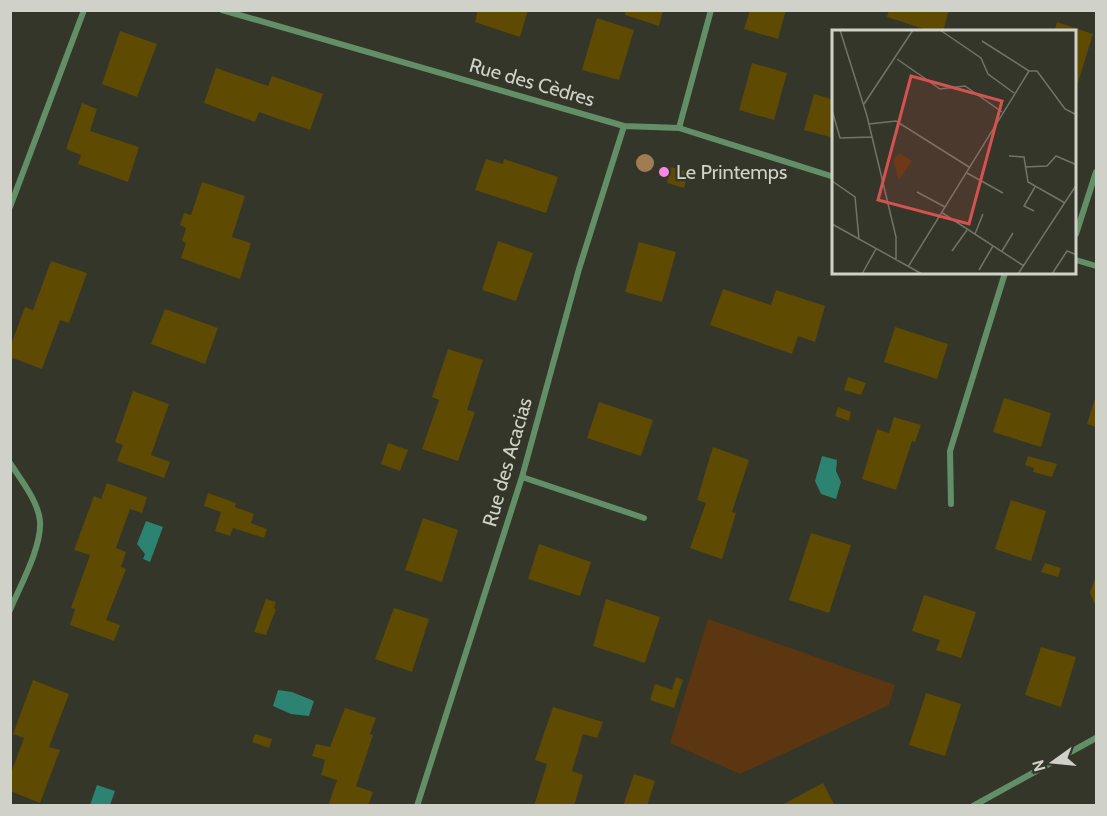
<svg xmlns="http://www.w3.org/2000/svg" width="1107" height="816" font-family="Cabin,sans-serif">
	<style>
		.green { fill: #5b3610 }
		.water { fill: #2c8371 }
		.building { fill: #5e4a00 }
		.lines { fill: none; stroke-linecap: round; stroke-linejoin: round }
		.street { stroke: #628f68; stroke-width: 6 }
		.tree { fill: #a07c55 }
		.poi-dot { fill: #fc86e4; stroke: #333629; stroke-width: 2 }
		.labels { text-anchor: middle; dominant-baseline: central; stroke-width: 4.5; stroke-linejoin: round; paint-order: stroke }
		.street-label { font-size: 20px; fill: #d0d2ca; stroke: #333629 }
		.poi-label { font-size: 20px; fill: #d0d2ca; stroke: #333629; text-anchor: start }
		.inset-road { fill: none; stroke: #727469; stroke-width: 1.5 }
		.view { fill: #d45250; fill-opacity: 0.15; stroke: #d45250; stroke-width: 3 }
		.inset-edge { fill: none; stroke: #d0d2ca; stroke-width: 3 }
	</style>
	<rect width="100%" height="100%" fill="#333629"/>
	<path class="green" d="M708,619L895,685L889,705L740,774L670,743Z"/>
	<path class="water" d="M822,456L837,460L836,471L841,482L836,499L821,494L815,481Z
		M146,521L163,527L150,562L143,559L145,554L137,544Z
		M278,690L292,692L314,701L309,716L291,714L273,706Z
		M97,785L115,791L110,805H90Z"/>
	<path class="building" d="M478,10H528L520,37L475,22Z
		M626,10H663L659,26L625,15Z
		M750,10H786L778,39L744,29Z
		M889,10H949L943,32H933L887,17Z
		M597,18L634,30L619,80L582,70Z
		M1057,22L1093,34L1076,89V32H1054Z
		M120,31L157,44L137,97L102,84Z
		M752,63L787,73L774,120L739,110Z
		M216,68L268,86L272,76L323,94L310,130L259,112L255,122L204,103Z
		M814,94L834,100V138L804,130Z
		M82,103L97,109L90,131L139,147L128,182L78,164L81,155L66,149Z
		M486,159L503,164L504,159L558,177L546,213L475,190Z
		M671,167L688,172L684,188L667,183Z
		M202,182L245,196L232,237L251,243L240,279L181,258L186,243L182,241L186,228L180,225L184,213L191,215Z
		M498,241L533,253L516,301L482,290Z
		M639,242L676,252L662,302L625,292Z
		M51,261L87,273L69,323L60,320L42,369L10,357V347L25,307L33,310Z
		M723,289L771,305L776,290L825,306L815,342L798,336L792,354L710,325Z
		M165,309L218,328L205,364L151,344Z
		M895,327L948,344L937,379L884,362Z
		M448,349L483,360L467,410L475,412L458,461L422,449L439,400L432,397Z
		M848,377L866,383L861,395L844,390Z
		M133,391L169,404L151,455L170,462L164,478L117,461L123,445L115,442Z
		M1096,395V427L1087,424Z
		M1004,398L1051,413L1041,447L993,432Z
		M599,402L653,420L641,456L587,438Z
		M838,407L851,412L849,421L835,416Z
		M894,417L921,425L915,442L912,441L896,490L862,479L877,429L889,433Z
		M388,443L408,450L400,471L381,464Z
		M713,447L749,460L732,512L736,513L722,559L690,548L706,503L697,500Z
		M1028,456L1057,464L1052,477L1033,472L1034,468L1025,465Z
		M107,483L147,497L142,513L130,509L116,548L126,552L121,567L126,569L106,620L120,625L114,641L70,625L75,609L71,608L90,555L74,550L94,496L101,499Z
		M208,493L236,503L235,507L254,514L251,523L267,529L264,538L233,528L230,536L215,531L221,512L204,506Z
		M1011,500L1046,511L1031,561L995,549Z
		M423,518L458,530L442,582L405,570Z
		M811,533L851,545L829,613L789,600Z
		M539,544L591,562L580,596L528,579Z
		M1045,563L1061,568L1058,577L1041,572Z
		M1096,575V607L1090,593Z
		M924,595L976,612L961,658L936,650L940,640L912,631Z
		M266,599L276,602L274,608L276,609L266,635L254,632Z
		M606,599L660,617L645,663L593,646Z
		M394,608L429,619L412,672L375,659Z
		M1041,647L1076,657L1061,707L1025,695Z
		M676,677L683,680L674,708L650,700L655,684L672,690Z
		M33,680L69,694L49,747L60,750L40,803L10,791V776L24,738L13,734Z
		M926,693L961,704L945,756L909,745Z
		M553,707L603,722L597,738L583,734L572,771L583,775L574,806H534L547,764L535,760Z
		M345,708L376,718L370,734L373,735L356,786L373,792L368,806H328L337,780L321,775L325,760L312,756L316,744L330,747Z
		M255,734L272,739L269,748L252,742Z
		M634,774L655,781L647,806H623Z
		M823,783L835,806H780Z"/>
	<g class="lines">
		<path class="street" d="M222,10L624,126L679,128L834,177
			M679,128L711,10
			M10,207L84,10
			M1076,234L1096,172
			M1076,260L1096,266
			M10,463C21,480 38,501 40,521C42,547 20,586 10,610
			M522,477L644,518
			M951,504L950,451L1005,273
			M417,806L522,477L579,269L624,126
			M973,806L1096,738"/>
	</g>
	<circle class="tree" cx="645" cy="163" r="9"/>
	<circle class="poi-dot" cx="664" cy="172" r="6"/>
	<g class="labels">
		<g class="street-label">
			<text transform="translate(532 82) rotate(16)">Rue des Cèdres</text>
			<text transform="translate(507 462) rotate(-74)">Rue des Acacias</text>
		</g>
		<g class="poi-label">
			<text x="676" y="172">Le Printemps</text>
		</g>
	</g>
	<g transform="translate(832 30)">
		<rect width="244" height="244" fill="#333629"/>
		<path d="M67,123L80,131L67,150L61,130Z" fill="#5b3610"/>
		<path class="inset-road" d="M8,0L35,86L64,207V230M108,0L149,28L156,44L182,63M150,11L197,41H205L233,79L245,85M65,29L108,59L133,56L170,82M32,74L81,0M0,80L8,108L40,107M37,94L64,91L137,137M177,126L192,127L196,152L233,173M193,137L215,136L224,126L245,135M135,143L171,163M0,151L23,167L27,209M85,162L113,177M202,181L192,176L203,157M109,182L192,236M0,194L90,244M143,204L151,184M120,221L135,200M170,221L181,203M76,237L197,41M147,240L161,216M30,244L44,219M186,244L245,154M220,244L235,221L245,225"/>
		<path class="view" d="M79,46L170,71L137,194L46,170Z"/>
		<rect width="244" height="244" class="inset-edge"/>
	</g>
	<rect width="1107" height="816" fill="none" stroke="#d0d2ca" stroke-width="24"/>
	<g transform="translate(1053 762) rotate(255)" stroke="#333629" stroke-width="4.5" paint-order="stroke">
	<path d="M0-4.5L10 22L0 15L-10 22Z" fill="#d0d2ca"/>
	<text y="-9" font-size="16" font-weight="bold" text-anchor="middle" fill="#d0d2ca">N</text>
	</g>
</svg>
